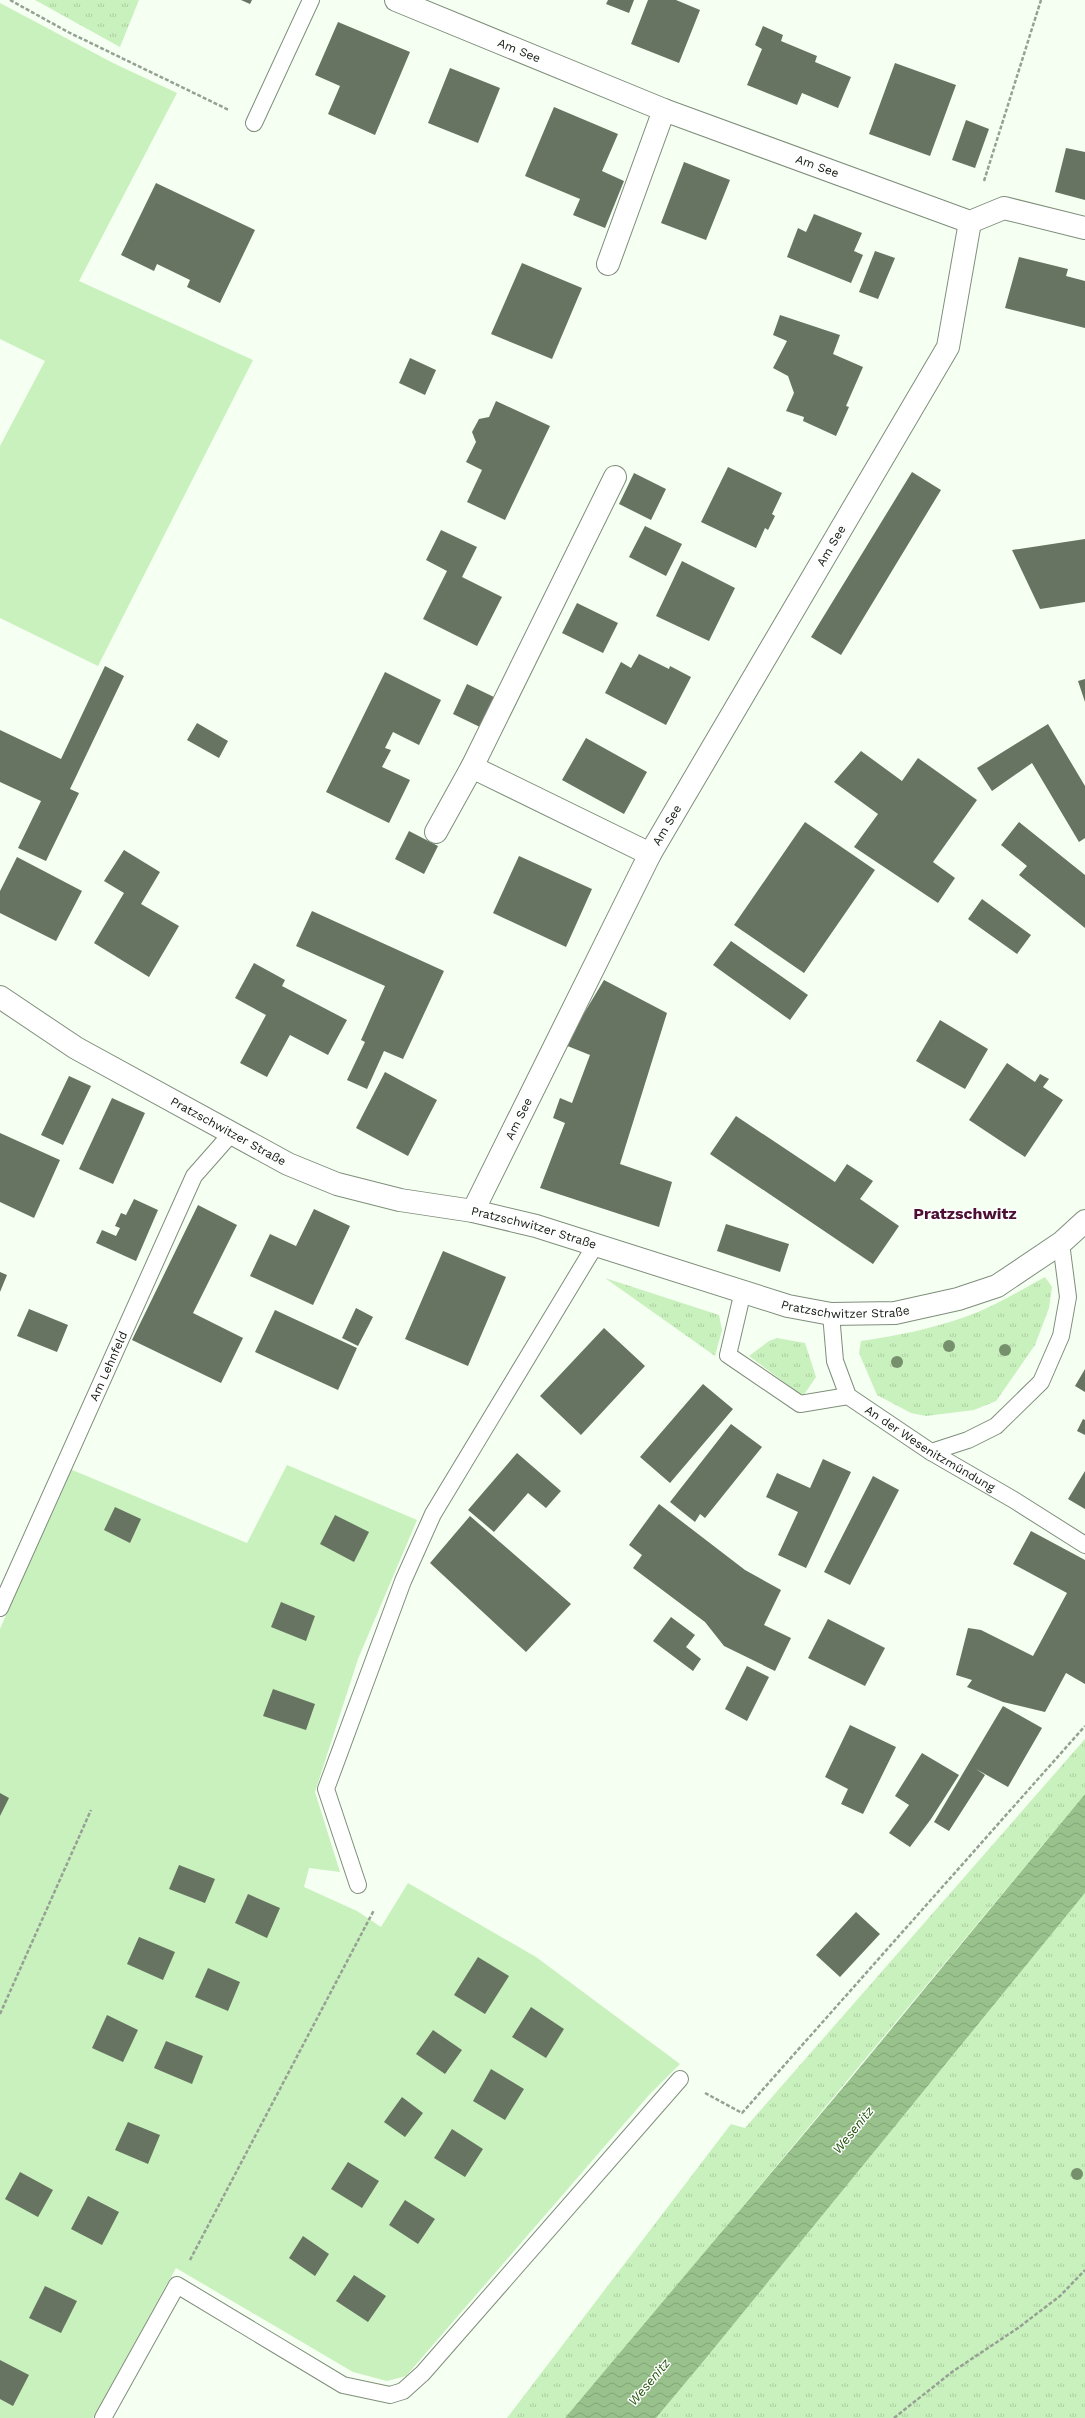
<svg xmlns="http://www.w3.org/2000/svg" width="1085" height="2418" font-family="'Work Sans',sans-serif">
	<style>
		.grass { fill: url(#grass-tufts) }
		.garden { fill: #c9f1bd }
		.water { fill: url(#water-waves) }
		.building { fill: #667461 }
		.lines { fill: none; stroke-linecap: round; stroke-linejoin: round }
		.service-casing { stroke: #7f8e7b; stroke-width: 18 }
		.minor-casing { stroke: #7f8e7b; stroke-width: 24 }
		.tertiary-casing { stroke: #7f8e7b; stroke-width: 24 }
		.path { stroke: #97a095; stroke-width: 2.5; stroke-dasharray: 4 2; stroke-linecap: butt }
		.service { stroke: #fff; stroke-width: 16 }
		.minor { stroke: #fff; stroke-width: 22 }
		.tertiary { stroke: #fff; stroke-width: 22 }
		.tree { fill: #76906d }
		.labels { text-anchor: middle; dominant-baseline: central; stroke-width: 3; stroke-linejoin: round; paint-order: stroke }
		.street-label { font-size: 12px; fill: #11170f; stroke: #fff }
		.water-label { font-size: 13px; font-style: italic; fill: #21550b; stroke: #fff }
		.district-label { font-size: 16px; font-weight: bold; fill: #4d1034; stroke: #fff }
	</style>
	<defs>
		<pattern id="grass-tufts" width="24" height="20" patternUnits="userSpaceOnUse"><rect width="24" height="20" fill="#c9f1bd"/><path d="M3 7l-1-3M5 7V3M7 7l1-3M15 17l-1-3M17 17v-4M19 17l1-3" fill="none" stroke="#accea1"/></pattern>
		<pattern id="water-waves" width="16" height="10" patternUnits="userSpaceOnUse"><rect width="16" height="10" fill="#98c18c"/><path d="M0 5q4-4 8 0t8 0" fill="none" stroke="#82a578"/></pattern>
	</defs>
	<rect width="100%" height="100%" fill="#f5fff2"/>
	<path class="grass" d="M35,0H139L120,47Z
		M1045,1277L1052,1287L1049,1308L1035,1345L996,1401L974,1410L926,1416L911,1413L877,1395L859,1353L861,1341C896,1336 931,1329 965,1317C993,1307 1019,1291 1045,1277Z
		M605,1278L719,1315L722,1330L715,1356Z
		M777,1338L805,1343L816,1377L803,1396L749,1356L769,1341Z
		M1085,1739V1794L622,2352L565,2418H507L731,2124L745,2128Z
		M1085,1893V2418H656L702,2363Z"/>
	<path class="garden" d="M0,3L113,63L177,93L79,281L253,360L98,666L0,618V446L45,361L0,339Z
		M287,1465L417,1520L358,1659L315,1792L340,1872L309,1868L304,1887L357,1911L381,1927L408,1883L536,1957L680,2064L649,2095L406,2376L387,2381L353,2372L176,2268L93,2418H0V1629L70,1469L247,1543Z"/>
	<path class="water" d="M1085,1794V1893L702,2363L656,2418H565L851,2078Z"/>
	<path class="building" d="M241,0H252L250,4Z
		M608,0H634L629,13L606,4Z
		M648,0H676L700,10L679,63L631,44Z
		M338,22L410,52L375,135L328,114L340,86L315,75Z
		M763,26L783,35L781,41L817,56L815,62L851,77L838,108L802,93L797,105L747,85L762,49L755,45Z
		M895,63L956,85L930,156L869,134Z
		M450,68L500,88L478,143L428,123Z
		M554,107L618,134L602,171L624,181L605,228L573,215L580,199L525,176Z
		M966,120L989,129L975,168L952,160Z
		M1066,148L1085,152V200L1055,192Z
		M684,162L730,180L706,240L661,223Z
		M156,183L255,230L220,303L187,287L190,280L157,264L154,271L121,255Z
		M814,214L862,233L854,251L863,255L851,283L787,257L798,228L806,232Z
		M875,251L895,258L878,299L859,292Z
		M1019,257L1068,269L1066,276L1085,281V328L1005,308Z
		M522,263L582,288L552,359L491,334Z
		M780,315L840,335L833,354L863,367L846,406L849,407L836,436L803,421L804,417L786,411L794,393L788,376L773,368L787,341L773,335Z
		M410,358L436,370L425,395L399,383Z
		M496,401L550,426L505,520L467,502L482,470L466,462L476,442L472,432L479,419L489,417Z
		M728,467L782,493L772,514L775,516L768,530L765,528L756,548L701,522Z
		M912,472L941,490L841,655L811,637Z
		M634,473L666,489L651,520L619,504Z
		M645,526L682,544L666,576L629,557Z
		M441,530L477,547L462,577L502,597L477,646L423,619L447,571L426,560Z
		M1085,539V602L1040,609L1012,550Z
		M682,561L735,588L709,641L656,616Z
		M577,603L618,623L603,653L562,633Z
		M639,654L669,669L670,666L691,677L666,725L605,693L621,662L631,668Z
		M105,666L124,676L70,789L79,793L46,861L18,848L41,801L0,782V730L61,759Z
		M385,672L441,700L419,745L393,732L385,748L391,750L382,767L410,780L389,823L326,792Z
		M1085,679V702L1078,681Z
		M467,684L496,698L482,728L453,714Z
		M197,723L228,741L219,758L187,740Z
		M1048,724L1085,786V838L1079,842L1032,763L992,791L977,768Z
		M586,738L647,772L624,814L562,780Z
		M861,751L902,781L918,758L977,800L933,862L955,878L938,903L854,847L878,814L834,782Z
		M805,822L875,870L804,973L734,925Z
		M1019,822L1085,875V928L1019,875L1027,866L1001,845Z
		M409,831L438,846L424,874L395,859Z
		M124,850L160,872L141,904L179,926L149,977L94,943L124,893L104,881Z
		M519,856L592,889L566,947L493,913Z
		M17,857L82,891L56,941L0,913V891Z
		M982,899L1031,935L1017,954L968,919Z
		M312,911L444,971L403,1059L384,1051L367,1089L347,1080L365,1042L361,1040L385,986L296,946Z
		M731,941L808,995L790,1020L713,965Z
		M254,963L285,980L282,986L347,1020L328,1055L290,1035L267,1077L240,1063L266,1015L235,998Z
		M604,980L667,1013L620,1164L672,1182L659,1227L540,1188L565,1123L553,1118L560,1098L572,1103L590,1055L565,1045Z
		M940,1020L988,1049L965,1089L916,1061Z
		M1007,1063L1035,1082L1040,1074L1049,1079L1043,1087L1063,1100L1025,1157L969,1120Z
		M385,1072L437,1100L408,1156L356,1128Z
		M69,1076L91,1086L63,1145L41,1135Z
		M112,1098L145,1113L113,1184L79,1169Z
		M736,1116L835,1182L847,1164L873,1181L860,1199L899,1226L873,1264L710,1154Z
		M0,1133L60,1160L34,1218L0,1202Z
		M134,1199L158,1210L136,1261L96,1243L102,1230L116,1236L120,1228L115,1226L121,1213L126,1215Z
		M198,1205L237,1225L193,1313L243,1338L221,1383L132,1340Z
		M314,1209L350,1226L313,1305L250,1276L270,1234L296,1246Z
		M726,1224L789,1244L780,1272L717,1251Z
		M443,1251L506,1277L468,1366L405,1339Z
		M0,1272L7,1275L0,1292Z
		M356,1308L373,1317L358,1346L342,1338Z
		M29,1309L68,1325L57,1352L17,1336Z
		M275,1310L357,1348L338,1390L255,1352Z
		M604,1328L645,1366L581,1435L540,1396Z
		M1085,1369V1392L1075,1386Z
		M703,1384L733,1409L670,1483L640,1457Z
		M1083,1419L1085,1420V1435L1077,1431Z
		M731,1424L762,1447L705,1518L700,1514L695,1522L670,1502Z
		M517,1453L561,1491L546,1508L528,1493L494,1532L468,1510Z
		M823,1459L851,1472L806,1568L778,1555L798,1512L766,1497L777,1473L810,1488Z
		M1085,1471V1509L1068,1499Z
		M873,1476L899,1490L850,1585L824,1572Z
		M659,1504L745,1570L781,1590L764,1625L791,1638L775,1671L724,1646L705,1622L633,1568L642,1555L629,1545Z
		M115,1507L141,1519L130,1543L104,1530Z
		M335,1515L369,1532L354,1562L320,1544Z
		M470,1516L571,1604L526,1652L430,1563Z
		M1031,1531L1085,1560V1684L1066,1673L1045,1712L1003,1702L967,1687L972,1680L956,1675L968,1628L981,1630L1033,1656L1067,1593L1013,1564Z
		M281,1602L315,1616L306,1641L271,1627Z
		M671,1617L695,1635L686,1647L701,1659L693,1671L653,1641Z
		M828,1619L885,1648L865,1686L808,1658Z
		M747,1666L769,1677L747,1721L725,1709Z
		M273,1689L315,1704L306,1730L263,1716Z
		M1003,1706L1042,1728L1008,1787L976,1769L985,1775L949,1831L934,1822Z
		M850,1725L896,1747L863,1814L841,1804L848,1789L825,1777Z
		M922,1753L959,1775L931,1819L910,1847L889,1833L909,1805L895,1796Z
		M0,1793L9,1798L0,1816Z
		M179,1865L215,1879L205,1903L169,1889Z
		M248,1894L280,1908L267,1938L235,1923Z
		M856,1912L880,1934L840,1977L816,1955Z
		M139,1937L175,1952L163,1980L127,1964Z
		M478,1957L509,1976L485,2014L454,1995Z
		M208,1968L240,1982L228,2011L195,1997Z
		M531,2007L564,2029L546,2058L512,2037Z
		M107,2015L138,2030L123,2062L92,2048Z
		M433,2030L462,2050L445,2074L416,2054Z
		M166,2041L203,2056L192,2084L154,2068Z
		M491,2069L524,2089L505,2120L473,2101Z
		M402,2097L423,2113L405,2137L384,2122Z
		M128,2122L160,2135L148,2164L115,2150Z
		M452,2129L483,2149L465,2177L434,2158Z
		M348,2162L379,2181L362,2208L331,2189Z
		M20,2172L53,2190L38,2217L5,2199Z
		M88,2196L119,2212L102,2245L71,2229Z
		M405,2200L435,2219L418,2244L389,2225Z
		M303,2236L329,2254L315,2276L289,2258Z
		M354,2275L386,2296L368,2322L336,2301Z
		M45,2286L77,2301L61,2333L29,2318Z
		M0,2360L29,2375L13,2406L0,2399Z"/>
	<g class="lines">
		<defs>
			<g id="service">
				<path d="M254,123L311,0"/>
				<path d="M743,1291L728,1355L800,1404L848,1396"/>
				<path id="s1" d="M831,1314L835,1361L848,1396L931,1452L1014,1500L1085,1545"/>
				<path d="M931,1452L968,1440L996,1426L1041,1382L1061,1336L1068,1297L1061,1243"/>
				<path id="s2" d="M0,1608L194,1176L231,1134"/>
				<path d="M358,1885L326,1789L403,1581L433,1514L596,1244"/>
				<path d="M103,2418L177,2285L343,2385L390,2395L403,2391L423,2373L680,2079"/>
			</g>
			<g id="minor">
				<path id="s3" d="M396,0L664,110L970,222L1004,208L1085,228"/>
				<path d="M608,264L664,110"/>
				<path d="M472,767L615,477"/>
				<path d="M436,832L472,767L650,854"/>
				<path id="s4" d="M473,1211L650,854L948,347L970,222"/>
			</g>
			<g id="tertiary">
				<path id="s5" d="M0,997L76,1048L288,1164L337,1184L400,1200L473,1211L536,1226L788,1306L831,1314L895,1313L958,1299L997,1286L1061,1243L1085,1221"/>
			</g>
		</defs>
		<use href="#service" class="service-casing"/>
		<use href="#minor" class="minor-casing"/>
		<use href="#tertiary" class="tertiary-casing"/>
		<path class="path" d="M10,0L68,32L229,110
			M984,181L1041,0
			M0,2014L91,1810
			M705,2093L742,2113L1085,1726
			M190,2260L374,1910
			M894,2418L952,2372L1018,2328L1060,2296L1085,2270"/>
		<use href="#service" class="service"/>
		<use href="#minor" class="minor"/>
		<use href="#tertiary" class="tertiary"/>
	</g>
	<g class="tree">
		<circle cx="949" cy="1346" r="6"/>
		<circle cx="1005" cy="1350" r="6"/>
		<circle cx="897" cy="1362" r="6"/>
		<circle cx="1077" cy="2174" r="6"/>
	</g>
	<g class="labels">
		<g class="street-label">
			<text stroke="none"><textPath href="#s3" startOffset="133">Am See</textPath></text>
			<text stroke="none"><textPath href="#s3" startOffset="453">Am See</textPath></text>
			<text stroke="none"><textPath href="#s4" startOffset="756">Am See</textPath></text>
			<text stroke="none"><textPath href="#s4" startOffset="432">Am See</textPath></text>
			<text stroke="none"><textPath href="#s4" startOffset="103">Am See</textPath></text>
			<text stroke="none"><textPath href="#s5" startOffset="265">Pratzschwitzer Straße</textPath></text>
			<text stroke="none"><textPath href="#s5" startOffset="588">Pratzschwitzer Straße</textPath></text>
			<text stroke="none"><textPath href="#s5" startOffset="912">Pratzschwitzer Straße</textPath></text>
			<text stroke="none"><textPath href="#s2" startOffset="265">Am Lehnfeld</textPath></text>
			<text stroke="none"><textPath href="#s1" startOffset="182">An der Wesenitzmündung</textPath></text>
		</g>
		<g class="water-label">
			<text transform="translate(853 2130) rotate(-51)">Wesenitz</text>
			<text transform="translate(649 2382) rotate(-50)">Wesenitz</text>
		</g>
		<g class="district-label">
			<text x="965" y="1213">Pratzschwitz</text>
		</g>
	</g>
</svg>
